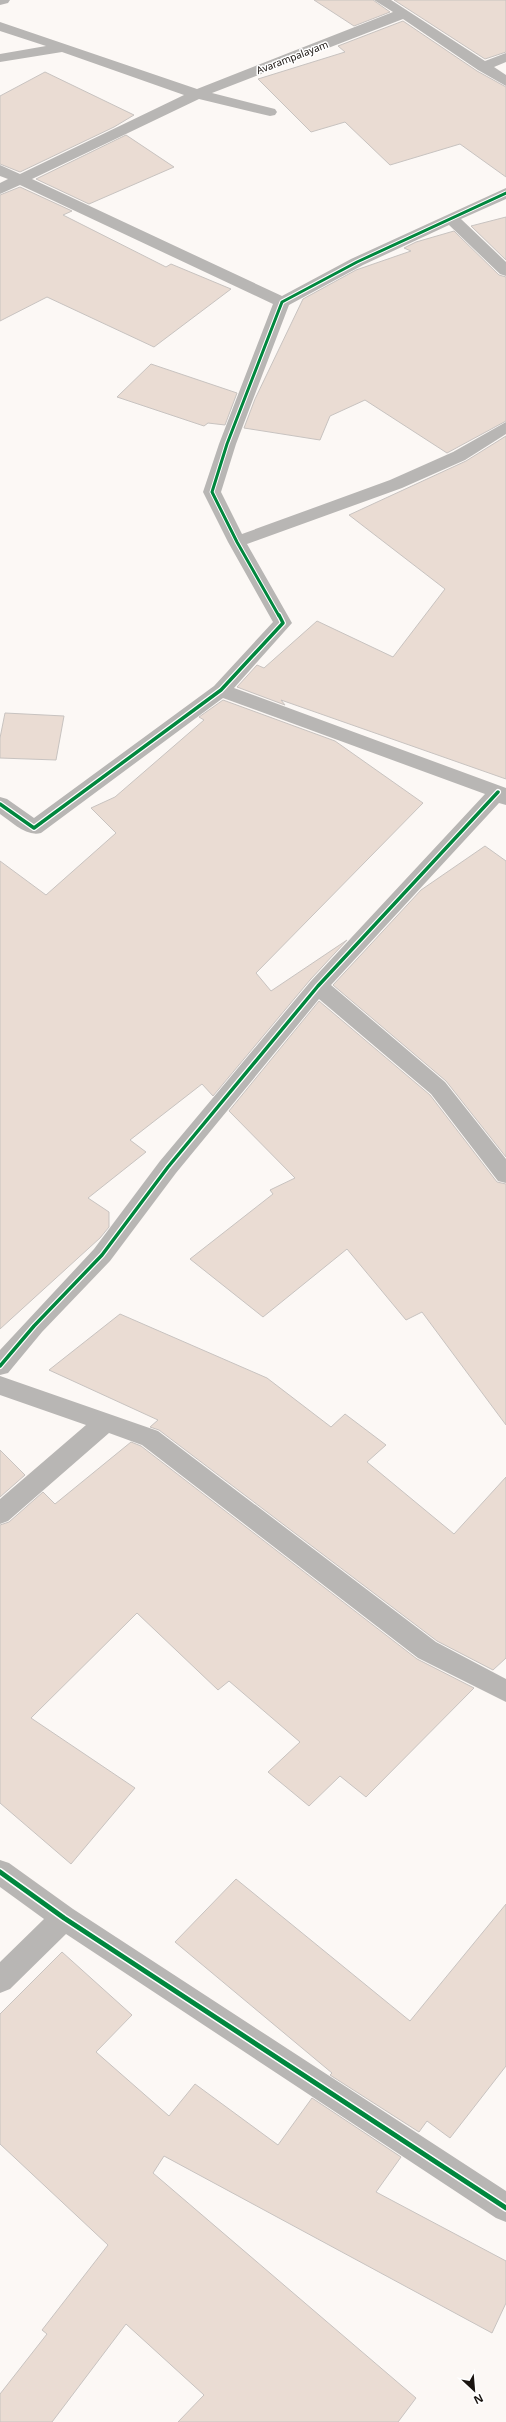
<svg xmlns="http://www.w3.org/2000/svg" width="506" height="2422" font-family="'Noto Sans',sans-serif">
	<style>
		.building { fill: #eadcd3; stroke: #c8c3c0 }
		.lines { fill: none; stroke-linecap: round; stroke-linejoin: round }
		.minor { fill: #b8b6b4; fill-rule: evenodd }
		.cycleway-far2-casing { stroke: #fff; stroke-width: 5 }
		.cycleway-far1-casing { stroke: #fff; stroke-width: 6 }
		.cycleway-casing { stroke: #fff; stroke-width: 8 }
		.cycleway-far2 { stroke: #00873e; stroke-width: 3 }
		.cycleway-far1 { stroke: #00873e; stroke-width: 3.5 }
		.cycleway { stroke: #00873e; stroke-width: 5 }
		.labels { text-anchor: middle; dominant-baseline: central; stroke-width: 3; stroke-linejoin: round; paint-order: stroke }
		.far-street-label { font-size: 10px; fill: #1a1410; stroke: #fff }
	</style>
	<rect width="100%" height="100%" fill="#fcf8f5"/>
	<path class="building" d="M314,0H373L390,12L354,26Z
		M394,0H506V52L485,59Z
		M403,21L477,71L506,87V177L460,144L390,165L345,122L311,132L258,79L345,52L338,46Z
		M45,72L134,115L114,127L20,172L0,164V96Z
		M126,135L174,167L89,204L36,179Z
		M20,187L72,211L63,215L166,267L171,264L231,289L154,347L47,297L0,321V195Z
		M506,217V260L471,226Z
		M454,231L499,275L506,277V421L447,453L365,400L330,416L320,440L244,428L255,399L303,299L356,270L411,251L404,248L416,242Z
		M151,364L237,393L225,425L208,423L204,426L117,397Z
		M506,436V779L281,700L285,705L237,687L257,665L264,668L317,621L393,657L445,589L349,515L466,461Z
		M223,700L335,741L423,803L256,973L271,991L347,940L310,980L213,1096L202,1084L130,1140L146,1152L88,1198L109,1212V1227L100,1238L0,1329V861L46,895L116,833L91,808L115,797L204,720L199,717Z
		M5,713L64,716L56,760L0,758V738Z
		M485,846L506,861V1157L446,1081L333,985L421,890Z
		M319,1001L430,1095L497,1182L506,1184V1425L422,1312L406,1320L347,1249L263,1317L190,1259L273,1194L270,1190L295,1178L229,1111Z
		M120,1314L267,1378L331,1427L345,1414L386,1445L367,1462L454,1534L506,1477V1658L493,1670L437,1641L159,1430L150,1427L158,1420L49,1370Z
		M131,1442L141,1446L417,1659L474,1688L366,1797L340,1776L309,1806L268,1772L300,1742L229,1681L218,1690L137,1613L31,1718L135,1788L71,1864L0,1803V1525L9,1522L43,1492L55,1504Z
		M0,1450L25,1475L0,1497Z
		M236,1879L410,2021L506,1904V2066L450,2138L427,2121L419,2132L330,2075L332,2073L175,1942Z
		M62,1952L132,2015L96,2052L169,2116L195,2084L278,2145L312,2098L401,2157L376,2192L506,2261V2303L492,2333L164,2156L153,2173L416,2398L398,2422H178L204,2395L126,2324L52,2422H0V2394L47,2334L42,2330L108,2245L0,2144V2014Z"/>
	<g class="lines">
		<path class="minor" d="M0,0H10L8,3L0,5Z
			M374,0H391L485,61L506,53V62L494,67L506,75V86L478,70L403,19L212,93L275,109L277,112L275,115L270,116L199,99L32,179L282,296L351,259L506,188V199L461,219L506,262V276L500,274L449,225L363,265L289,305L236,444L221,492L242,534L390,480L453,452L506,422V434L465,460L402,488L247,544L292,623L234,688L506,788V805L499,803L331,985L445,1082L506,1159V1183L498,1181L431,1094L319,999L176,1173L110,1261L42,1332L8,1373L0,1375V1350L94,1249L160,1161L311,981L485,794L223,698L41,833C26,837 12,822 0,814V797L7,799L34,818L214,686L273,622L228,542L203,492L219,444L273,304L20,185L0,194V183L8,179L0,176V165L20,174L184,95L62,52L0,62V54L46,46L0,31V22L197,89L393,12Z
			M0,1376L158,1431L436,1642L506,1679V1702L418,1658L142,1445L109,1433L8,1521L0,1524V1499L86,1425L0,1395Z
			M0,1860L9,1863L73,1909L506,2191V2222L496,2218L66,1934L10,1989L0,1993V1962L44,1919L0,1887Z"/>
		<defs>
			<path id="cycleway-far2" d="M279,616L237,542L212,492L227,444L282,302L357,262L506,193"/>
			<path id="cycleway-far1" d="M0,804L34,828L221,690L283,623L279,615
				M0,1366L34,1326L102,1255L168,1167L318,986L498,792"/>
			<path id="cycleway" d="M0,1872L64,1918L506,2208"/>
		</defs>
		<use href="#cycleway-far2" class="cycleway-far2-casing"/>
		<use href="#cycleway-far1" class="cycleway-far1-casing"/>
		<use href="#cycleway" class="cycleway-casing"/>
		<use href="#cycleway-far2" class="cycleway-far2"/>
		<use href="#cycleway-far1" class="cycleway-far1"/>
		<use href="#cycleway" class="cycleway"/>
	</g>
	<g class="labels">
		<g class="far-street-label">
			<text transform="translate(292 57) rotate(-21)">Avarampalayam</text>
		</g>
	</g>
	<g transform="translate(474 2390) rotate(154)" stroke="#ffffff" stroke-width="3" paint-order="stroke">
	<path d="M0-3L7 15L0 10L-7 15Z" fill="#1a1410"/>
	<text y="-6" font-size="11" font-weight="bold" text-anchor="middle" fill="#1a1410">N</text>
	</g>
</svg>
